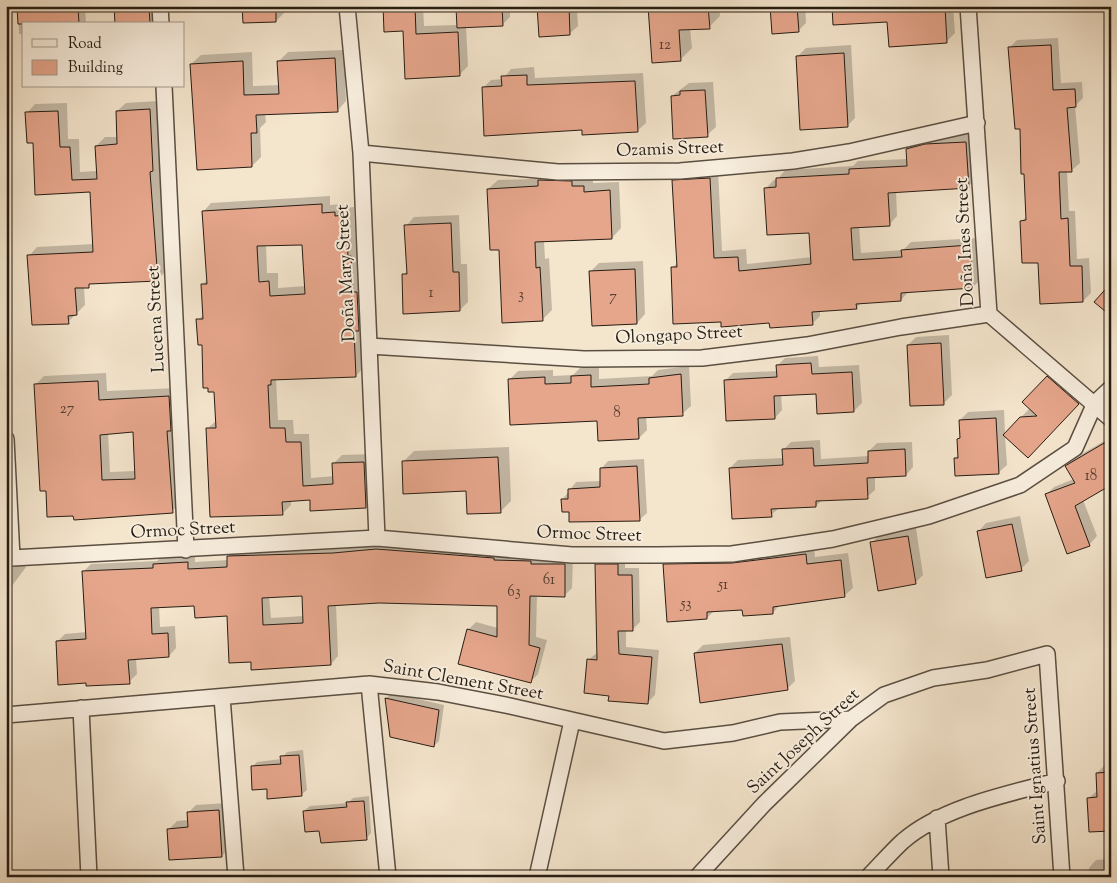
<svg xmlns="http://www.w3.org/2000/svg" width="1117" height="883" font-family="'Sorts Mill Goudy',serif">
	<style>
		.shadow { fill: #0003; fill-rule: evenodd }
		.building { fill: #e6a68c; stroke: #261d13; fill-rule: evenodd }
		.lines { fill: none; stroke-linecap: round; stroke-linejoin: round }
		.minor-casing { stroke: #5a4f42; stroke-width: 18 }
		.minor { stroke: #f8eede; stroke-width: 15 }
		.labels { text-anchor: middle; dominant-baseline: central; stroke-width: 4; stroke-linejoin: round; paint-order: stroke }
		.number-label { font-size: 15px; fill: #563f31 }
		.street-label { font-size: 18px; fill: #261d13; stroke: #f8eede }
	</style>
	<rect width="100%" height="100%" fill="#f4e5cd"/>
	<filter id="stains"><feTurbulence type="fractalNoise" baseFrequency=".004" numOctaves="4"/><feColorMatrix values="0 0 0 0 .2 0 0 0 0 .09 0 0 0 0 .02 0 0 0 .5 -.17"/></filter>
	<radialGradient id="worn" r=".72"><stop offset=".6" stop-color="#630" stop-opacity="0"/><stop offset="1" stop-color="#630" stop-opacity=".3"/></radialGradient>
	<path class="shadow" d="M18,6H85L86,24H24V34H19Z
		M115,6H156L160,24H116Z
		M243,6H284V13L276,21Z
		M384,6H423L424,26L459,25V6H510V17L502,25L466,27L468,66L459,75L404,29Z
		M539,6H588L585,9L577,10L578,26L569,34Z
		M649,6H719L720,16L709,27L690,28L692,48L681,59Z
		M772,6H805L806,23L798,31Z
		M833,6H953L955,33L947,41L888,20Z
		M1058,38L1061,83L1082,82L1083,98L1075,106L1080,163L1072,170L1067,171L1069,211H1075L1077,259L1089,258L1091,293L1083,301L1039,261L1022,221L1027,216L1021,127L1009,48L1017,40Z
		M851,45L855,118L847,126L798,56L806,48Z
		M344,50L346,101L337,111L265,114L266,122L260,128L261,157L252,166L191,64L201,55L252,52L253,86L280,85L279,61L288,52Z
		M534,67L535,78L643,73L646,123L637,131L583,129L483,88L491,80L503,79L511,69Z
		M713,82L716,127L707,135L672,96L689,83Z
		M158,101L161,162L159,164L166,271L157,280L92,283L84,287L85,305L68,322L29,256L37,247L94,244L91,191L36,193L34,142L27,113L35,104L67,103L68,139H79L80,172L97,171L96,146L105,137H118L117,111L126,103Z
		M974,134L977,178L968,186L896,191L897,216L889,225L859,226L861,253L903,250L911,242L978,238L981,279L973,287L909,291L901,300L862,302L856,308L820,311V316L812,324L722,321L672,268L678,262L673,181L682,173L718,170L722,251L746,249L747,264L812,257L810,231L765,189L774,180H777L785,170L853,166L858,161L908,159L907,149L916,141L934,137Z
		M593,177V183L619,182L621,228L612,238L544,241L545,259L549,258L552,310L542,320L500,249L488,189L498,180Z
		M330,196V205L343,204V208L354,207L356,248H360L364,367L356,376L276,379L278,420H293L294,434H309L311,478L334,476L333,464L342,455L373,454L374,498L366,507L311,499L291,500V505L282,514L207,429L217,420L215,390L198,320L204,314L202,285L208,279L203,212L211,203ZM304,243L306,286L278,288V273H267L266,245Z
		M459,215L461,264H467L468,302L460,310L403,275L408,270L406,226L414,217Z
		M643,261L645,314L637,323L591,271L599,263Z
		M949,335L952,395L944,403L908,345L916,337Z
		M818,356L819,367L859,365L862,403L854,411L818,412L817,392L781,394L782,410L775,418L725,381L733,373L778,371V365L785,358Z
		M689,366L691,406L682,414L646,416L647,430L639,438L510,379L518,371L553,370V376L573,375L580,368L599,367V379L652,376L658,370Z
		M1056,369L1086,395L1036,448L1005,436L1007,465L998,473L955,458L959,455L960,420L968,412L1004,410L1005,434L1030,408L1048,377Z
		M106,373L107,391L178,388L181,502L172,511L75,515L47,490L35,385L44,376ZM134,431L136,471L110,472L108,433Z
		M1111,437V486L1110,484L1083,500L1097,536L1089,545L1046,495L1054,487L1074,479L1066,466L1075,458Z
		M820,440L821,459L869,456V451L877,443L912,442L913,467L906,475L875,476V490L867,497L822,500L816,506L779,508L771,515L730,468L738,460L784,458L783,450L791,442Z
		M509,447L511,501L500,512L468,490L403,462L414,451Z
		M644,459L647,513L639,520L570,510L562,500L576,482L601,481V469L608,461Z
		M1020,516L1029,561L1021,569L978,532L986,523Z
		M916,528L923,575L915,583L872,543L880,534Z
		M399,541L573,557L572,588L564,596L537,595L536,637L547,640L538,674L531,681L468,630L476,622L498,628L499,605L379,602L336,604L338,656L331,664L252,660L228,615L196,605L159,606L160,627L175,626L176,648L169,656L136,658L137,674L129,682H87L57,642L65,634L87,632L83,572L91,564L157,561L162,556L195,555V562L228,560V556L236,548ZM303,594L304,616L271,618L269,596Z
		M814,547L815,557L848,553L853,588L845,595L780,604L773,613L743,608L715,610L707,618L665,565L672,557Z
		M6,553L26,567L9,590L11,622L7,627L10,681L6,685Z
		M604,557H625V568H639L640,622L632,630H626V647L659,650L655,695L647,703L610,695L588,660L598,652L597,565Z
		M790,637L795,681L787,689L695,653L703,645Z
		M392,693L444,705L439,741L434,746L391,736L386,698Z
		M303,750L307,790L301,795L268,788L252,767L257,762L281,759L287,752Z
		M1105,765H1111V829L1089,798L1098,790L1097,773Z
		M369,796L371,833L366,839L321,830L304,811L310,806L348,803L353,798Z
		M227,803L230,847L222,856L168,830L177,821L189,820L188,813L196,805Z
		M1111,859V877H1089V868L1096,860Z"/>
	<path class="building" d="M17,6H78L79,24H18Z
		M114,6H149L150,24H115Z
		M242,6H276V22L243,23Z
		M383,6H415L416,34L458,32L460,76L405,79L403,31L384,32Z
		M502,6L503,26L457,28L456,7Z
		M537,6H569L570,35L539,37Z
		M648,6H708L710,29L679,30L681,61L652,63Z
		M770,6H797L799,32L772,34Z
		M832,6H945L947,43L889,47L887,22L833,25Z
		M1051,45L1053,90L1075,89L1076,107L1067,108L1072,172H1059L1061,219L1068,218L1070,266H1082L1083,302L1040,304L1038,263H1022L1020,221L1026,220L1024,174H1021L1020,129H1015L1008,47Z
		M844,53L848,127L800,130L796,56Z
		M335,58L338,112L256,115L257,133H251L252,167L197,170L190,64L243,61L244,95L279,94L277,61Z
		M527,75V85L635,81L638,132L582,135V130L484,136L482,87L502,86L501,76Z
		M705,90L708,137L673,139L671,96L680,95V91Z
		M150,109L153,171L150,172L158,281L89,284V288H75L77,315L68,316L69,324L32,325L27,255L93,252L90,192L35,195L33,143H27L25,112L58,111L60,147H70L72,180L97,179L95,146L117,144L116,111Z
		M966,142L969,188L888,193L890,226L851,228L853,260L902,257L901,250L970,245L973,288L901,293V301L856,304L857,309L812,312L813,325L770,328L769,323L721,327V322L673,324L671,267H677L672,180L710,178L714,258L738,257L739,271L811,264L809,233L767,235L764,188L776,187V178L849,174V169L907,166L906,149L925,144Z
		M538,180L572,181V186H584V192L610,190L612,239L535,242L536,268L540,267L543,321L502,323L499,250H490L487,189L538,186Z
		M322,204V213L335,212V216L346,215L348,256H351L353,292H357L359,331H354L356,377L271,380V385H268L270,428H285L286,442H301L303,486L333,484L332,463L364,462L366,508L310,511V500L282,502L283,515L210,517L206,428H216L214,392H208V388H203L202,345H198L196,319H203L201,284H207L202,211ZM302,245L305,294L270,296L269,281L259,282L257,246Z
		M451,223L453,272H459L460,311L403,314L402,274H407L404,225Z
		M635,269L637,324L592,326L589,271Z
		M1111,283V316L1094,302Z
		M941,343L944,405L910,406L907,345Z
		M811,363L812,374L852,372L854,412L817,414L816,394L774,396L775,419L726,421L724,380L777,377L776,365Z
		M681,374L683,416L638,418L639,439L598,441L597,421L510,425L508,379L545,377V384L571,383V376L591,375V387L649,384V378Z
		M1047,376L1079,404L1028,458L1003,435L1020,417L1037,416L1022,402Z
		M98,381L99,400L169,396L171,431H167L173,513L74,520L73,516L47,517L46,491H40L34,384ZM133,432L135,479L102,480L100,435Z
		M996,418L999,474L955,476L954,458H958L957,439L960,438L959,420Z
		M1111,439V485L1075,506L1090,546L1067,554L1045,494L1075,483L1065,466Z
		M813,448L814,466L868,463V451L905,449L906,476L867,478L868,499L816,501V507L771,509L772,517L732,519L729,468L783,465L782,449Z
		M498,457L501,513L467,514L466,491L403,494L402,461Z
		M637,466L640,521L569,522V512H562L561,499H568V489L600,487V468Z
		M1012,524L1022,571L986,578L977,531Z
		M908,536L916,584L878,591L870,542Z
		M376,549L494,558V560L531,561V564H565V597L530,596L529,645L540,648L531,683L458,664L467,629L497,637V606L379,603L328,606L331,665L251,670V662L229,663L227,616L195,618L194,606L151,608L152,634L168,633L169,657L128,660L130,684L86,686V683L58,685L56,641L86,639L82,571L153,568V564L188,562V569L227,567V556L333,553ZM302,596L303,623L263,625L262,598Z
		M806,554L807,564L841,560L845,597L773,607V614L743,616L742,610L707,612V619L667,622L663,564L732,563Z
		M595,564H618V575H632L633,631H618L619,654L652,657L648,704L608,701L609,696L584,693L587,659L597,660Z
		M782,644L788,690L700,703L694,653Z
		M385,698L439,710L434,747L390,737Z
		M299,755L302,796L267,799V789L252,790L251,766L281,764L280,756Z
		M1111,772V831L1089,832L1087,798L1097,797L1096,773Z
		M364,801L367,840L321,843L319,831L305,832L303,811L347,807L346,802Z
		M219,810L222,857L169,860L167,829L188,827L187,812Z"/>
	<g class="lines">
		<defs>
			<path id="minor" d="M160,6L161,24
				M347,6L361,153L377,538
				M968,6L989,314L1111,419
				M164,86L186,550
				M361,153L558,172L680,171L793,161L849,152L977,123
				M369,346L584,359L702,358L807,345L901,327L989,314
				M6,439L12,558L377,538L572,555H658L732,554L833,539L929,516L1020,485L1075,448L1095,403L1111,388
				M369,684L388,877
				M222,697L236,877
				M81,708L89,877
				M6,715L369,684L438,692L510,706L664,741L733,733L780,722L851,719
				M937,818L941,877
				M537,877L572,721
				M697,877L764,804L851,719L884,695L933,678L987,670L1047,654L1062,877
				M868,877C880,865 891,852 903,841C942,807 1008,794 1057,781"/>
		</defs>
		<use href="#minor" class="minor-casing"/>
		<use href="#minor" class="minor"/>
	</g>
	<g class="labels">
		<g class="number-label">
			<text x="665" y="45">12</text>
			<text x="431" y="293">1</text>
			<text x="521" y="295">3</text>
			<text x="613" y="297">7</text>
			<text x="67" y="409">27</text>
			<text x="617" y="413">8</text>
			<text x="1091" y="476">18</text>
			<text x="549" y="580">61</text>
			<text x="723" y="585">51</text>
			<text x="514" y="592">63</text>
			<text x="686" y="604">53</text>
		</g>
		<g class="street-label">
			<text transform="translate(670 150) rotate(-2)">Ozamis Street</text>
			<text transform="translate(966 242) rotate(-93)">Doña Ines Street</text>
			<text transform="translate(347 273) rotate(-93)">Doña Mary Street</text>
			<text transform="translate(157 319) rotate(-93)">Lucena Street</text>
			<text transform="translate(679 336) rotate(-3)">Olongapo Street</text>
			<text transform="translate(183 531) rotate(-3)">Ormoc Street</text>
			<text transform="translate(589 535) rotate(2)">Ormoc Street</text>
			<text transform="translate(463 681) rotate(10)">Saint Clement Street</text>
			<text transform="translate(804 742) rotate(-43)">Saint Joseph Street</text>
			<text transform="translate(1036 766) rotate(-94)">Saint Ignatius Street</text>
		</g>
	</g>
	<rect width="1117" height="883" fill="none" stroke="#f4e5cd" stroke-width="25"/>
	<rect x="8" y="8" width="1102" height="868" fill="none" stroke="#261d13" stroke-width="2.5"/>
	<rect x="12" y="12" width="1092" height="858" fill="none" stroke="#261d13"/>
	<rect x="22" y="22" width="162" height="65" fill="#f8eede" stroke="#a49a8d"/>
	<rect x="32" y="39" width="25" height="8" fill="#f8eede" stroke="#a49a8d"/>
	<text x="68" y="48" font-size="15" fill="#261d13">Road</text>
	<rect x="32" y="60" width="25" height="15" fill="#e6a68c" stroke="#a49a8d"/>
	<text x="68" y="72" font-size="15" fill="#261d13">Building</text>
	<rect width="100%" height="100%" filter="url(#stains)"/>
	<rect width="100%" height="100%" fill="url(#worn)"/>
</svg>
